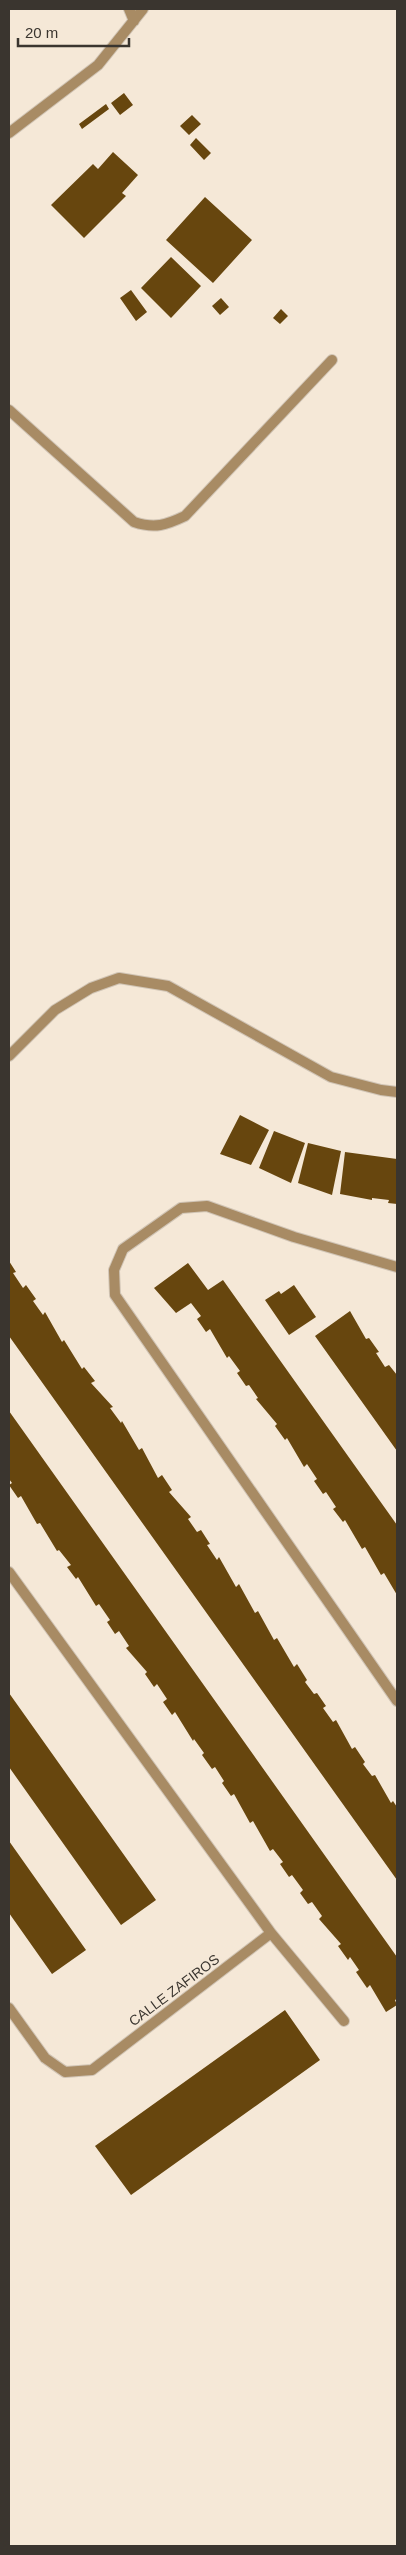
<svg xmlns="http://www.w3.org/2000/svg" width="406" height="2555" font-family="Arial,sans-serif">
	<style>
		.building { fill: #67460e }
		.lines { fill: none; stroke-linecap: round; stroke-linejoin: round }
		.lane-casing { stroke: #d0c4b5; stroke-width: 12 }
		.street-casing { stroke: #d0c4b5; stroke-width: 12 }
		.lane { stroke: #a88b64; stroke-width: 10 }
		.street { stroke: #a88b64; stroke-width: 10 }
		.labels { text-anchor: middle; dominant-baseline: central; stroke-width: 5; stroke-linejoin: round; paint-order: stroke }
		.street-label { font-size: 14px; fill: #3a352f; stroke: #f5e8d7 }
	</style>
	<rect width="100%" height="100%" fill="#f5e8d7"/>
	<path class="building" d="M124,93L133,105L120,115L111,103Z
		M106,104L109,109L82,129L79,124Z
		M192,115L201,124L189,135L180,126Z
		M196,138L211,153L204,160L190,145Z
		M113,152L138,175L122,193L126,196L84,238L51,205L93,164L98,169Z
		M205,197L252,240L213,283L166,240Z
		M171,257L201,286L171,318L141,288Z
		M131,290L147,312L136,321L120,298Z
		M221,298L229,307L220,315L212,306Z
		M281,309L288,316L280,324L273,318Z
		M240,1115L269,1130L251,1165L220,1154Z
		M274,1131L305,1143L291,1183L259,1168Z
		M308,1143L341,1151L332,1195L298,1183Z
		M345,1152L397,1159V1204L388,1203L389,1200L372,1198V1200L340,1194Z
		M9,1261L16,1272L13,1273L23,1288L26,1285L36,1299L33,1301L43,1315L45,1312L62,1342L64,1340L82,1369L84,1367L95,1381L91,1383L113,1407L110,1408L121,1423L122,1421L139,1450L142,1448L158,1478L162,1475L172,1490L169,1492L191,1517L188,1519L197,1532L201,1530L210,1544L207,1545L217,1560L219,1557L236,1587L239,1584L255,1613L258,1611L274,1640L277,1638L294,1667L297,1664L307,1680L305,1682L314,1694L317,1693L326,1706L323,1708L333,1722L336,1720L352,1749L355,1747L365,1762L363,1764L372,1776L375,1775L391,1803L393,1801L397,1807V1880L9,1336Z
		M188,1263L208,1290L223,1280L397,1525V1595L384,1573L381,1575L365,1547L362,1549L345,1520L343,1522L333,1509L336,1507L326,1492L323,1494L314,1481L317,1479L307,1464L304,1467L287,1438L285,1440L275,1426L277,1424L256,1399L258,1398L249,1385L246,1386L237,1373L240,1371L229,1356L227,1358L210,1329L206,1332L197,1319L201,1316L191,1303L176,1313L154,1288Z
		M294,1285L316,1317L289,1335L265,1300L279,1291L281,1294Z
		M350,1311L366,1339L369,1338L379,1352L376,1353L385,1367L389,1365L397,1375V1451L315,1336Z
		M9,1411L397,1957V1999L395,2000L397,2005L386,2012L370,1985L367,1988L356,1972L359,1970L350,1957L348,1960L338,1946L341,1944L319,1919L322,1916L312,1902L308,1904L300,1893L303,1890L292,1875L289,1877L280,1864L283,1862L273,1849L270,1851L253,1821L250,1823L234,1794L231,1796L222,1783L224,1781L215,1767L212,1769L202,1755L204,1753L194,1739L193,1741L175,1712L172,1715L163,1702L167,1699L157,1684L154,1687L145,1674L147,1672L126,1648L129,1646L119,1631L115,1634L107,1622L110,1620L99,1604L96,1606L78,1577L76,1579L67,1567L71,1565L59,1550L57,1551L40,1523L37,1524L21,1496L18,1498L9,1485L12,1483L9,1479Z
		M9,1693L156,1900L121,1925L9,1767Z
		M9,1841L86,1950L52,1974L9,1913Z
		M285,2010L320,2060L131,2195L95,2146Z"/>
	<g class="lines">
		<defs>
			<path id="lane" d="M9,410L134,522C155,529 166,525 185,516L332,360"/>
			<path id="street" d="M129,9L134,21
				M9,133L98,65L143,9
				M9,1056L55,1010L91,988L119,978L168,986L331,1077L381,1090L397,1092
				M397,1267L294,1237L207,1206L181,1208L123,1249L114,1270L115,1295L397,1701
				M9,1572L271,1933L344,2021
				M9,2008L45,2058L65,2072L92,2070L271,1933"/>
		</defs>
		<use href="#lane" class="lane-casing"/>
		<use href="#street" class="street-casing"/>
		<use href="#lane" class="lane"/>
		<use href="#street" class="street"/>
	</g>
	<g class="labels">
		<g class="street-label">
			<text transform="translate(174 1990) rotate(-37)">CALLE ZAFIROS</text>
		</g>
	</g>
	<rect width="406" height="2555" fill="none" stroke="#3a352f" stroke-width="20"/>
	<path d="M18 38v8h111v-8" fill="none" stroke="#3a352f" stroke-width="2.5"/>
	<text x="25" y="38" font-size="15" fill="#3a352f" stroke="#f5e8d7" stroke-width="4" paint-order="stroke">20 m</text>
</svg>
